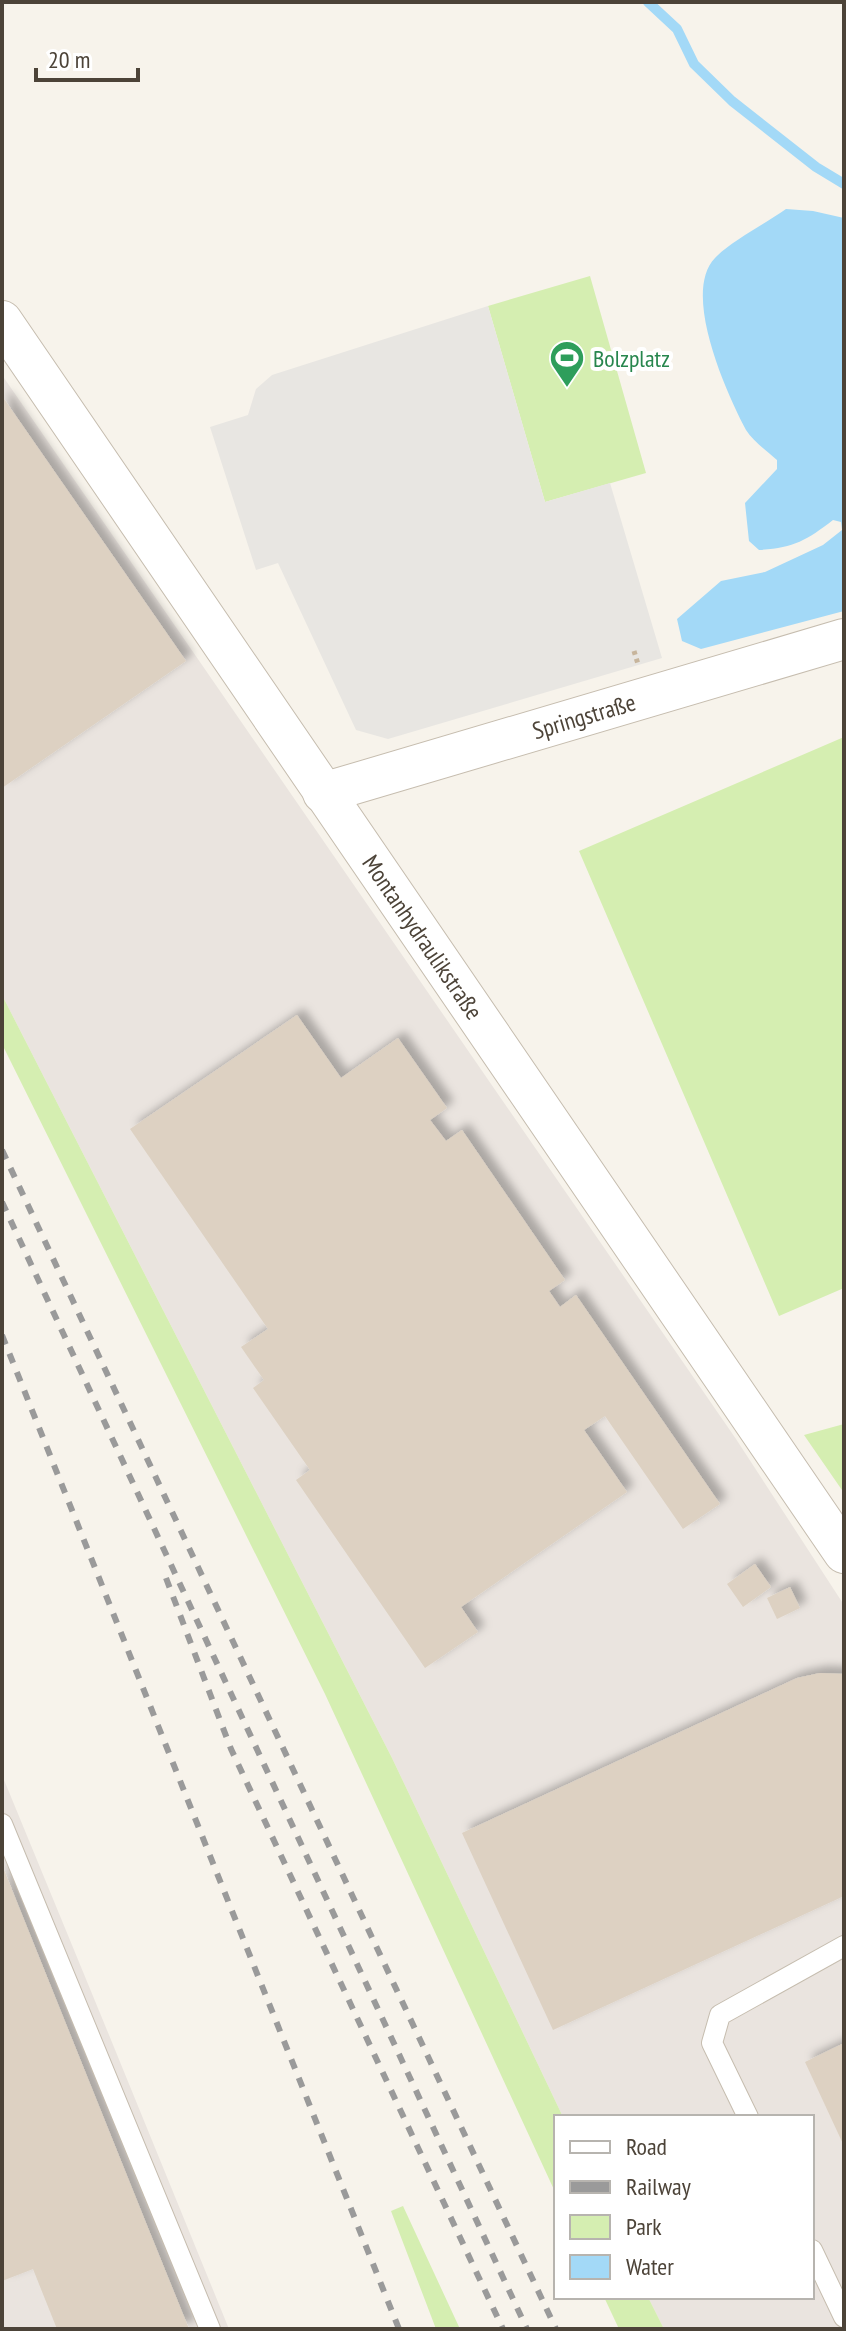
<svg xmlns="http://www.w3.org/2000/svg" width="846" height="2331" font-family="'PT Sans Narrow',sans-serif">
	<style>
		.industrial { fill: #eae4df }
		.green { fill: #d5eeb1 }
		.parking { fill: #e8e6e2 }
		.water { fill: #a3d9f7 }
		.lines { fill: none; stroke-linecap: round; stroke-linejoin: round }
		.stream { stroke: #a3d9f7; stroke-width: 10 }
		.building { fill: #ddd1c2; filter: url(#shadow) }
		.service-casing { stroke: #c6bdaf; stroke-width: 22 }
		.minor-casing { stroke: #c6bdaf; stroke-width: 42 }
		.path { stroke: #c7b59c; stroke-width: 5; stroke-dasharray: 4 4; stroke-linecap: butt }
		.service { stroke: #fff; stroke-width: 20 }
		.minor { stroke: #fff; stroke-width: 40 }
		.rail { stroke: #9a9a9a; stroke-width: 6; stroke-dasharray: 10 10; stroke-linecap: butt }
		.labels { text-anchor: middle; dominant-baseline: central; stroke-width: 8; stroke-linejoin: round; paint-order: stroke }
		.leisure-label { font-size: 24px; fill: #27864d; stroke: #fff; text-anchor: start }
		.street-label { font-size: 24px; fill: #4c4338; stroke: #fff }
	</style>
	<defs>
		<filter id="shadow"><feDropShadow dx="7" dy="-7" stdDeviation="4" flood-color="#0004"/></filter>
	</defs>
	<rect width="100%" height="100%" fill="#f7f3eb"/>
	<path class="industrial" d="M2,375L736,1439L844,1605V2329H664L648,2297H812V2117H563L392,1758L2,995Z
		M2,1775L109,2035L229,2329H2Z"/>
	<path class="green" d="M590,276L646,473L545,502L488,306Z
		M844,737V1288L779,1316L579,851Z
		M2,995L392,1758L563,2117H556V2194L325,1694L2,1044Z
		M844,1424V1493L804,1435Z
		M403,2206L460,2329H436L391,2211Z
		M604,2297H648L664,2329H619Z"/>
	<path class="parking" d="M488,306L545,502L610,483L662,658L388,739L356,730L278,563L256,570L210,427L248,415L256,389L272,375Z"/>
	<path class="water" d="M786,209L813,211L844,218V611L701,649L682,641L677,619L721,581L765,572L823,545L842,530L841,522L833,520C806,541 793,548 759,550L749,541L745,503L777,469V460C767,451 753,441 746,430C727,394 681,293 715,258C731,241 765,224 786,209Z"/>
	<g class="lines">
		<path class="stream" d="M648,2L677,29L694,64L732,101L816,167L844,184"/>
	</g>
	<path class="building" d="M2,396L186,661L2,788Z
		M297,1015L341,1078L398,1038L447,1108L430,1120L446,1141L462,1130L565,1280L549,1291L560,1307L576,1295L720,1504L683,1529L605,1416L584,1430L627,1492L461,1607L478,1632L425,1668L296,1480L310,1470L253,1388L264,1380L241,1347L268,1329L130,1129Z
		M755,1564L771,1587L743,1607L727,1584Z
		M790,1587L800,1608L777,1619L767,1598Z
		M820,1673L844,1674V1896L553,2030L462,1833L797,1678Z
		M2,1865L146,2223L189,2329H57L33,2269L2,2281Z
		M844,2043V2146L805,2062Z"/>
	<g class="lines">
		<defs>
			<path id="service" d="M2,1824L210,2329
				M748,2117L712,2043L720,2015L844,1946
				M812,2250L844,2317"/>
			<g id="minor">
				<path id="s1" d="M2,321L844,1553"/>
				<path id="s2" d="M323,793L844,639"/>
			</g>
		</defs>
		<use href="#service" class="service-casing"/>
		<use href="#minor" class="minor-casing"/>
		<path class="path" d="M634,651L638,664"/>
		<use href="#service" class="service"/>
		<use href="#minor" class="minor"/>
		<path class="rail" d="M2,1150L556,2329
			M2,1202L527,2329
			M2,1335L399,2329
			M166,1578L231,1749L503,2329"/>
	</g>
	<defs>
		<symbol id="stadium-pin" viewBox="-11 -11 22 30"><path d="M0 17L-7.5 6A9.5 9.5 0 1 1 7.5 6Z" fill="#2e9e5b" stroke="#fff"/><path d="M0-5a6.5 5 0 1 0 0 10a6.5 5 0 1 0 0-10ZM-3.5-1.8h7v3.6h-7Z" fill="#fff"/></symbol>
	</defs>
	<g fill-rule="evenodd">
		<use href="#stadium-pin" x="547" y="338" width="40" height="54"/>
	</g>
	<g class="labels">
		<g class="leisure-label">
			<text x="593" y="358">Bolzplatz</text>
		</g>
		<g class="street-label">
			<text stroke="none"><textPath href="#s2" startOffset="272">Springstraße</textPath></text>
			<text stroke="none"><textPath href="#s1" startOffset="746">Montanhydraulikstraße</textPath></text>
		</g>
	</g>
	<rect width="846" height="2331" fill="none" stroke="#4c4338" stroke-width="8"/>
	<rect x="554" y="2115" width="260" height="184" fill="#ffffff" stroke="#b7b4af" stroke-width="2"/>
	<rect x="570" y="2141" width="40" height="12" fill="#ffffff" stroke="#b7b4af" stroke-width="2"/>
	<text x="626" y="2155" font-size="24" fill="#4c4338">Road</text>
	<rect x="570" y="2181" width="40" height="12" fill="#9a9a9a" stroke="#b7b4af" stroke-width="2"/>
	<text x="626" y="2195" font-size="24" fill="#4c4338">Railway</text>
	<rect x="570" y="2215" width="40" height="24" fill="#d5eeb1" stroke="#b7b4af" stroke-width="2"/>
	<text x="626" y="2235" font-size="24" fill="#4c4338">Park</text>
	<rect x="570" y="2255" width="40" height="24" fill="#a3d9f7" stroke="#b7b4af" stroke-width="2"/>
	<text x="626" y="2275" font-size="24" fill="#4c4338">Water</text>
	<path d="M36 68v12h102v-12" fill="none" stroke="#4c4338" stroke-width="4"/>
	<text x="48" y="68" font-size="24" fill="#4c4338" stroke="#ffffff" stroke-width="6" paint-order="stroke">20 m</text>
</svg>
